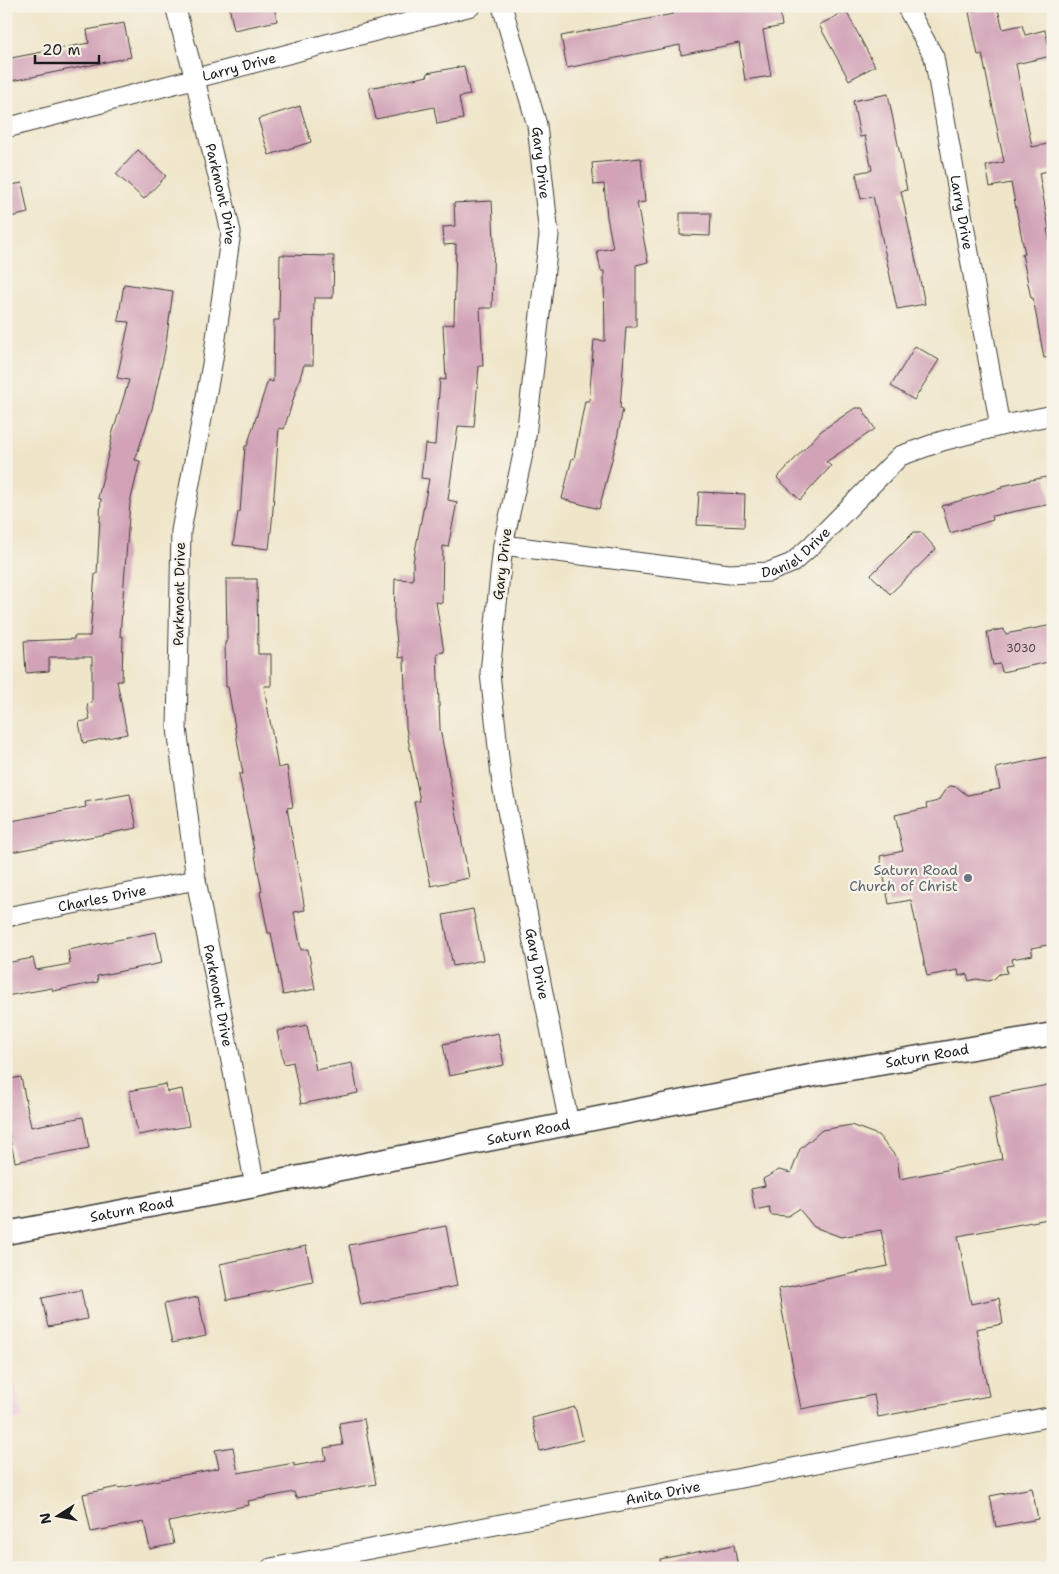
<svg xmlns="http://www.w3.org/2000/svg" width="1059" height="1574" font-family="'Shantell Sans',sans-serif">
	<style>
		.built { fill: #f2cfe1 }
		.building { fill: #d2a3b7 }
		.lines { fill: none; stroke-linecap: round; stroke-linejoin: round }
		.minor-casing { stroke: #3c3a36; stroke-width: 21 }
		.tertiary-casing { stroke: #3c3a36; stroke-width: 25 }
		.minor { stroke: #fff; stroke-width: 19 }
		.tertiary { stroke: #fff; stroke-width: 22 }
		.worship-dot { fill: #6b7280; stroke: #f7f3e8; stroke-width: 2 }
		.labels { text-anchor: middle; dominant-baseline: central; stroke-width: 4.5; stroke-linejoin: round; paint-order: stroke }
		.number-label { font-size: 11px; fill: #4a3e43 }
		.street-label { font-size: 14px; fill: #1c1c1c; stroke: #f7f3e8 }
		.worship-label { font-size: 14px; fill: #5b616d; stroke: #f7f3e8; text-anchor: end }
	</style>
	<rect width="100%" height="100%" fill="#f7f3e8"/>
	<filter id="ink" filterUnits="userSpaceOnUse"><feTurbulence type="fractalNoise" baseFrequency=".02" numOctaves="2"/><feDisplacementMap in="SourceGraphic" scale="10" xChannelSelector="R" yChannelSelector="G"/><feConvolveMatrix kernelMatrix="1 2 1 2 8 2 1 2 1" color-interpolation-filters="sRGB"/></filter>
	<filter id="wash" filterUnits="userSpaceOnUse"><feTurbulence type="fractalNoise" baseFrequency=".0096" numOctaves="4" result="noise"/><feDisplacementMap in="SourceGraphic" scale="20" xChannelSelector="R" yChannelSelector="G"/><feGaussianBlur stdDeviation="1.12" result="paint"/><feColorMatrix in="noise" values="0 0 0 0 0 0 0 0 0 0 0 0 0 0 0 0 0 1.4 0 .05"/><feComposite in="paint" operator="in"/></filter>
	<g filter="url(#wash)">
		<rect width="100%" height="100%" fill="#efe6ca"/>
		<path class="built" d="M6,1342L23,1419L6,1422Z"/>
		<g id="blocks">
			<path class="building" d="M229,6H274L277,21L234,30Z
				M698,6H779L782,26L763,30L771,76L745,80L739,43L681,55L680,45L567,68L561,36L673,14V11Z
				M994,6H997L1003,29L1022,25L1025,35L1045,30L1051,56L1016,64L1032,147L1053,143V170L1039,173L1049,229H1047L1053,257V357L1044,358L1033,298H1031L1022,254H1025L1011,183L990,187L986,166L1004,162L982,54L978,55L969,12Z
				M846,11L875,66L849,80L819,25Z
				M124,23L131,57L6,82V59L89,43L87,30Z
				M464,66L470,95L459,97L463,119L437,124L434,107L376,119L369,88L428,76L427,73Z
				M888,94L907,190L901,191L925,304L897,309L873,196L861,199L856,173L872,170L865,136L860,137L853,101Z
				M300,106L311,142L269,155L258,119Z
				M138,150L166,176L144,199L116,174Z
				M641,158L645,202L637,203L648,262L636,265V327H626L620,408L623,409L615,448L599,509L562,499L572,458L574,459L585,401H589L594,340L605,341L604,271H601L597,251L613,248L607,217L604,184L594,185L592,163Z
				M22,183L28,213L6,218V186Z
				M492,201L494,240L492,308H480L483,366H479L474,427L458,426L448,500L457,502L448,547L443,546L442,603L436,602L444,652L437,653L440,729L469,878L431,886L414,802L420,801L406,728L404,657L399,658L394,618L395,579L413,580V562L429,479L421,478L425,444L435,445L440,379L446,380L443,325L454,324L456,244L444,245L443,227L455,226L454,203Z
				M680,213H711L710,236L680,235Z
				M280,255L334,256L333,298H314L313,365H304L284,429L279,428L272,522L269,549L233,545L238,512H240L245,446H247L268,380L273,382L274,320H279Z
				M124,284L173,291L165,350L152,409L135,460L140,461L130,503L120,636H123L122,681H117L127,734L83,743L79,722L90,720L87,704L92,703V657H49V671L26,673L24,641L74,639V636H90L95,574H97L101,499L98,498L112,438H111L129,380L117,378L129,322L118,321Z
				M915,346L939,360L914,400L891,386Z
				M855,408H862L875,429L826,462L831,466L800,500L777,478L821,431Z
				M1046,477L1051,504L992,516L993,520L950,533L942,506L1002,488V486Z
				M699,492L745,494L744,527L697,525Z
				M914,532H921L936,549L890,594L871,575Z
				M226,579H257L258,654H271V686H264L278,768L287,766L293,807L287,808L305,910L294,912L301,950L308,949L315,989L283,995L271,933H268L260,892L262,891L239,774H243L228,687H226L225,642H227Z
				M1053,625V661L1002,672L1000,664L993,665L987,632L1004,629L1005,634Z
				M1053,756V944L1031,948L1033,955L1012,959L1013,965L1006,966L1007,973L999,974L994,979L988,981L976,979L969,981L967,974L959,976L958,970L927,976L911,900L889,904L880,856L903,851L895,815L927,808L926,804L938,801L945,790L950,786L957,787L967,795L1000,789L996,768Z
				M130,794L137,828L6,853V822L86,807L85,802Z
				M473,909L483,960L453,966L443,915Z
				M156,932L162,963L97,976L98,982L53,991L52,988L6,996V963L33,958L36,970L70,964L68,950Z
				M307,1025L316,1070L352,1063L358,1093L301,1104L293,1062L284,1064L277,1031Z
				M498,1033L504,1065L449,1076L443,1044Z
				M21,1077L31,1127L83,1117L89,1148L15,1162L6,1119V1080Z
				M166,1084L167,1092L182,1089L189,1126L138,1135L129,1091Z
				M1053,1084V1218L958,1236L971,1304L999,1298L1003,1324L976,1329L989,1396L878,1417L874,1395L801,1409L778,1289L888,1266L881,1230L841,1237L814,1227L799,1209L788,1216L771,1215L769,1207L755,1210L751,1189L765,1186L763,1179L779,1170L791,1173L800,1149L822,1130L851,1125L878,1135L897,1158L900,1179L1002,1159L990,1096Z
				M446,1226L457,1286L361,1305L349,1245Z
				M306,1246L313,1282L227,1300L220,1264Z
				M81,1290L87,1319L48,1327L42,1298Z
				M198,1297L206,1336L172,1343L164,1304Z
				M575,1407L583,1440L540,1451L532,1418Z
				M364,1419L376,1484L296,1498L294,1492L248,1501L249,1505L169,1522L174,1544L150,1549L144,1522L91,1532L83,1494L118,1487L119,1488L219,1468L215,1450L233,1447L238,1473L294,1463V1466L326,1460L324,1448L343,1445L339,1423Z
				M1032,1488L1038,1519L996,1527L990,1496Z
				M734,1545L738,1568H661L660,1559Z"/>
		</g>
	</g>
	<g filter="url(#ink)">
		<use href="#blocks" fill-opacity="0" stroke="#3c3a36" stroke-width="1"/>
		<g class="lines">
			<defs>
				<g id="minor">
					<path id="s1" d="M175,6L195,79L231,232L213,359L181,531L177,728L196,880L255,1186"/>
					<path id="s2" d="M502,6L537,125L549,235L525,445L503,545L490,673L502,785L569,1124"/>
					<path id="s3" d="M906,6L934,57L1000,426"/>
					<path id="s4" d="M6,128L471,6"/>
					<path id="s5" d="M503,545L729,574L769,572L792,563L812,545L900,456L942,441L1000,426L1053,415"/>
					<path id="s6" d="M6,917L196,880"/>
					<path id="s7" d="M271,1568L762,1474L1053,1416"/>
				</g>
				<g id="tertiary">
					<path id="s8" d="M6,1233L255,1186L815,1075L1053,1034"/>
				</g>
			</defs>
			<use href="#minor" class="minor-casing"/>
			<use href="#tertiary" class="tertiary-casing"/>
			<use href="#minor" class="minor"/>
			<use href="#tertiary" class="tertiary"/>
		</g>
	</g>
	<circle class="worship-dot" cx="968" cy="878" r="5"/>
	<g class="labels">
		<g class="number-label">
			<text x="1021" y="648">3030</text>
		</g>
		<g class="street-label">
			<text stroke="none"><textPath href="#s4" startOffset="241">Larry Drive</textPath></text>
			<text stroke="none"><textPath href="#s2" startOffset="162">Gary Drive</textPath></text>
			<text stroke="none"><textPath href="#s1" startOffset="194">Parkmont Drive</textPath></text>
			<text stroke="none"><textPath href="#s3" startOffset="216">Larry Drive</textPath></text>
			<text stroke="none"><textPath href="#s5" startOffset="301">Daniel Drive</textPath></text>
			<text transform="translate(502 564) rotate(-83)">Gary Drive</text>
			<text transform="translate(179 594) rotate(-89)">Parkmont Drive</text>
			<text stroke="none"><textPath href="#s6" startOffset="98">Charles Drive</textPath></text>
			<text stroke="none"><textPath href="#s2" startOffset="972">Gary Drive</textPath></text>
			<text stroke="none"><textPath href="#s1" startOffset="1004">Parkmont Drive</textPath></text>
			<text stroke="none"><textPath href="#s8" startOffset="938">Saturn Road</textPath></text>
			<text stroke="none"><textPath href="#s8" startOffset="532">Saturn Road</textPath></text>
			<text stroke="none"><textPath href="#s8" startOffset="128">Saturn Road</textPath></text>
			<text stroke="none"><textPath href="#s7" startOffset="399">Anita Drive</textPath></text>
		</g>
		<g class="worship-label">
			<text x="958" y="870">Saturn Road<tspan x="958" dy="16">Church of Christ</tspan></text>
		</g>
	</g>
	<rect width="1059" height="1574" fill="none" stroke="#f7f3e8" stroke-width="25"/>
	<g transform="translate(58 1516) rotate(259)" stroke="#f7f3e8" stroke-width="4" paint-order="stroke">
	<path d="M0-4L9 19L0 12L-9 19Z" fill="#1c1c1c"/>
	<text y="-8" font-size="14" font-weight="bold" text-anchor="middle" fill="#1c1c1c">N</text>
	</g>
	<path d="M35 55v8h64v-8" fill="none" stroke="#1c1c1c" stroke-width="2.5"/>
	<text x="42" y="55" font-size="15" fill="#1c1c1c" stroke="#f7f3e8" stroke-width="4" paint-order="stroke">20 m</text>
</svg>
